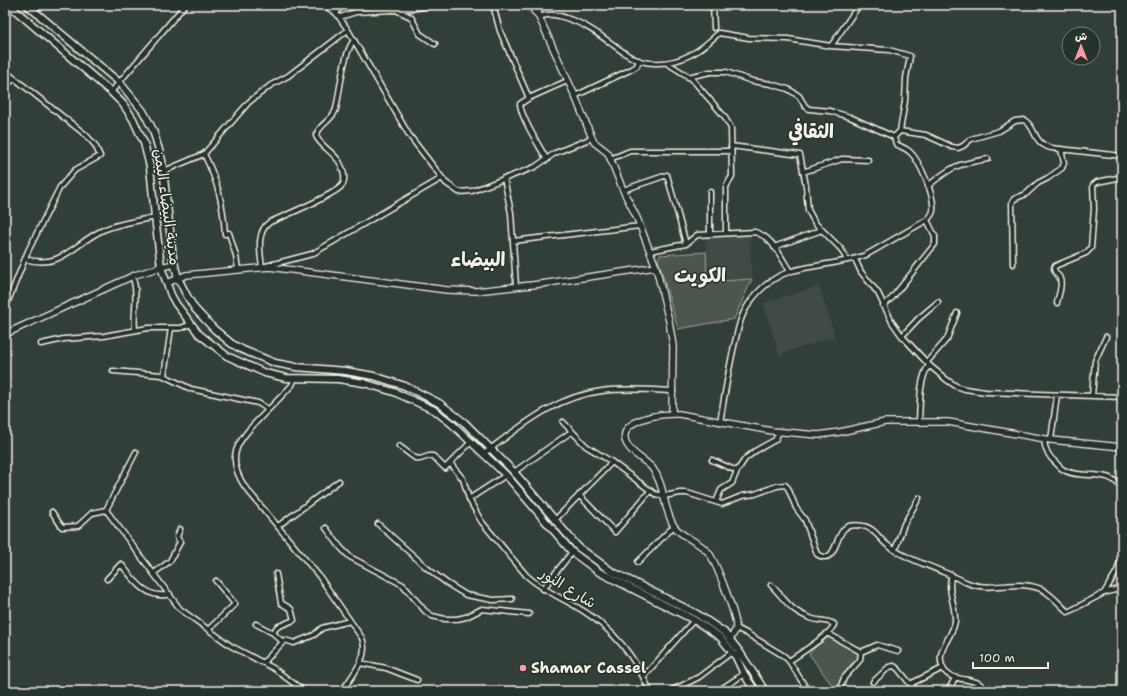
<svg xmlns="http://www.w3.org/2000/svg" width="1127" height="696" font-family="'Shantell Sans','Playpen Sans Arabic',sans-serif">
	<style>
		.built { fill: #404b44 }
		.green { fill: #4c564f; stroke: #a0a49c }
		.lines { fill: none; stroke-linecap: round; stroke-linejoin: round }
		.street-casing { stroke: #f4f1e8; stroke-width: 7 }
		.secondary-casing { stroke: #f4f1e8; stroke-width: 8 }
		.primary-casing { stroke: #f4f1e8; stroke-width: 9 }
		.street { stroke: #26332d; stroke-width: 4 }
		.secondary { stroke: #26332d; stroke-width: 5.5 }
		.primary { stroke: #26332d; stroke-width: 6 }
		.poi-dot { fill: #ff9aa2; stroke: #26332d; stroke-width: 1.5 }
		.labels { text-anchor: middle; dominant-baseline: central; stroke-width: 3; stroke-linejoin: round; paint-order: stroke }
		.street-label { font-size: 15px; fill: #f4f1e8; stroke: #26332d }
		.poi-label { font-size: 15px; font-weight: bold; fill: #f4f1e8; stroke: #26332d; text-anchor: start }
		.district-label { font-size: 19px; font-weight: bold; fill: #f4f1e8; stroke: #26332d }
	</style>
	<rect width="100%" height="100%" fill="#323e38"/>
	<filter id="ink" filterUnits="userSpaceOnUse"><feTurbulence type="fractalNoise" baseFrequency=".025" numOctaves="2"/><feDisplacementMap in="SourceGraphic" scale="8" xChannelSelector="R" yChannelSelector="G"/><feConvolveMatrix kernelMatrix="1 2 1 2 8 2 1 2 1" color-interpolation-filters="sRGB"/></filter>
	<g filter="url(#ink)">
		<path class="built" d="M750,236L752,279L707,282L705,238Z
			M819,286L835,337L783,353V355L780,357L763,303Z"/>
		<path class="green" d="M706,252L707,282L752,279L734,319L678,329L658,259L660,255Z
			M825,637H829L858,653L859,659L851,664L839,681L840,682L834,688L809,654Z"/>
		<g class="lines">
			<defs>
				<path id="street" d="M324,5L336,13L348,30L409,135L446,183L459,192L472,191L535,167L555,153L592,138
					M493,5L500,31L529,98
					M713,5L714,28
					M398,11L411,17L420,34L435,44
					M336,13L343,5
					M340,17L356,12L410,9L435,5
					M539,17C550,13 558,15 569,19C591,26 607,41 626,54C644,67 671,65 690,55C701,50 710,41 719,33L749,38L788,39L831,46L859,5
					M354,40C343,54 340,91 336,109C333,120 318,125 316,136C321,147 334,152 340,163C343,169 346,177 343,184C339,193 282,217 270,222C256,231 260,252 262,267L312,254L442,178
					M831,46L889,50L910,56L906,78L905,101L900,131L894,137
					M667,63L691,78L724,116L731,128L732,176L726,187V233
					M5,71L86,135L95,145L100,156L75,170L60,187L28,251L5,309
					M688,77L710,72H726L752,81L771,84L788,89L799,96L805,106L809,109L830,111L850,117L894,137L896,144C901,147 906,148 910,152C920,161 935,197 933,210C933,214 930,217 927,220L866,255C842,264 816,264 792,271C771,277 754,293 744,312C740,320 738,329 736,338C729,365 725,394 720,422
					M5,88L14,78
					M111,92L185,5
					M575,96L632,69L637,66L639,60
					M900,131L926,135L952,147L958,148L963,146L971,139L999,131L1015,121L1024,120C1037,127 1031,142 1051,148L1122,156
					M731,146L800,155L806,186L808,210L815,223L841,249L847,260
					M204,154C218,182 223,203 225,234L229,233L236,256L238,269
					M610,159L630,151H731
					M547,160C540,147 521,118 520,104L529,98L567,81
					M164,171L204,154L249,102L271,85L288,76L348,30
					M803,172L842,159L868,160
					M504,178L511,213L516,286
					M928,186C952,166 957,164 988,159
					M623,190L667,175L686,244
					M710,192V234
					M513,241L640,226
					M774,247L822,230
					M650,251L686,244L697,235L755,232C773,237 781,258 790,271
					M25,259C62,270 74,243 103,230C119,223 138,221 155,217
					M855,259L861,272L878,293L892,322L902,336L929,365L947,380L956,386L965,389L986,392L1122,397
					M1013,264L1012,203L1014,199L1026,194L1038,183L1048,178L1062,168L1064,163L1061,149
					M132,276C139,291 133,313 135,330
					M1057,303C1058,296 1063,286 1060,279C1059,274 1054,274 1054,268L1055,266L1086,253L1091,248L1094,209L1093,185L1097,182L1122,177
					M883,306L892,298L935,244V236L927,220
					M902,336L918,319L938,302
					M41,344L64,339L104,336L148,328H181L191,324
					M927,362L947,339L957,313
					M113,371L162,375L191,389L258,403L268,409
					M164,376L171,328
					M295,378L292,385C281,397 270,408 259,419C237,442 225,457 245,487L319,576L362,638C370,656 352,676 342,691
					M1092,396L1095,361L1106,337
					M919,421C920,405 919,379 929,365
					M563,422L586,446L612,462L655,494L664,496L680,493H687L722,504L742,496L755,494L777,486L785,485L788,488L796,508L805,520L817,554C836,567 835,535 845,528C849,525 857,525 863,526C873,527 879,538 886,544C902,557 925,564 943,572C952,575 960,580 968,583C992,593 1019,578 1043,590C1052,595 1060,605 1068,612L1104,593L1117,571L1122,555
					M1044,439C1045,450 1048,456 1056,463C1059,466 1062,470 1066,471C1084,480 1113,467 1122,491
					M1051,440L1057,395
					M399,446L415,458L420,459L429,456H433L445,468L471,442
					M484,454L490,449C525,423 558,396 602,391C626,388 650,390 673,391
					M712,460L737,471
					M450,463L463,479L469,499L481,521L526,575C543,591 565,599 585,612C615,631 636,659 650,691
					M514,472L571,432
					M579,495L615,532L650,491
					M469,499L506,475
					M716,502L721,490L732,483L737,471L745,459L755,451L775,440L779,432
					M106,510L180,609L231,646L273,668L304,691
					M52,512L62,527L78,526L92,513L106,510L136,452
					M555,520L612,462
					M378,524L427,568L448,584L466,595L493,600L512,599
					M278,526L339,481
					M326,528L341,548L350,557L403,585L425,611L432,616L445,619H457L466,617L482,609L529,614
					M895,550L904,524L919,498
					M638,562L674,526
					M154,573L170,561L180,542L177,537L180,529
					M276,574L281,603L291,609L294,620L277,627L273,633L283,642
					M952,575C946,589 956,606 955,621C953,638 933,651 944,670C952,684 982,675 984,691
					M107,579L121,564C133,579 148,601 170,594
					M771,585C787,601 789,611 813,619C820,621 828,620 834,624C833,633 798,655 789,661
					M543,589L572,552
					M1104,593L1122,588
					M256,624L273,633
					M736,628L746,633L784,656L789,661L808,691
					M209,629L235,604L216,581
					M827,633L861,652L877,645L898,651
					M264,662L285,640L294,643L314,635L322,628L350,621
					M360,663L386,668L417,680
					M644,676L694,620
					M873,682L889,667L894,666L898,669L916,691
					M910,684L943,668
					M671,691L699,677L732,652
					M718,691L744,674
					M839,691L844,678L860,660L861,652
					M948,691L955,678"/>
				<path id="secondary" d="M532,5L534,11L539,16
					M537,5L539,17L575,96L592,138L594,142L608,153L623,190L637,218L656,267L669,321L673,346L672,413
					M167,283L186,275L269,267L447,290L476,291L541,284L656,267
					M5,334L135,275L161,267L174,264
					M730,639C733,635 736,631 736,626C736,615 715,559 708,552C699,541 682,538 674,526C663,509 665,485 653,469C646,460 634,456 628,446C611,419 664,413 679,414L772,431L818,435L840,432L885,422H948L1051,440L1122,447"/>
				<path id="primary" d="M9,5L111,92L123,104L133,119L144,143L150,167L155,217L161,267L171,295L176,304L199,334L227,356L265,373L286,378L338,379L364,383L394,392L434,410L452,424L506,475L572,552L599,572L694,620L720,637L736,657L744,674L755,691
					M27,5L120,83L143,111L153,130L162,160L173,258L178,278L187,296L195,309L214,329L232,344L243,350L275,363L296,367L346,371L374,376L405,386L439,403L465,423L514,472L578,547L611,571L697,614L724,632L739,651L765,691"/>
			</defs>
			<use href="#street" class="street-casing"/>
			<use href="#secondary" class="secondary-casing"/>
			<use href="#primary" class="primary-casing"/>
			<use href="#street" class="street"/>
			<use href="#secondary" class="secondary"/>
			<use href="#primary" class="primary"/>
		</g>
	</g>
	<circle class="poi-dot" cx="523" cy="668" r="4"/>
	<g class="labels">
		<g class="street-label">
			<text transform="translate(167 207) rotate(82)">مدينة البيضاء اليمن</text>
			<text transform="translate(568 588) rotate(32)">شارع النور</text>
		</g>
		<g class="poi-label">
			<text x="531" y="668">Shamar Cassel</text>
		</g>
		<g class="district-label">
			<text x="811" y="131">الثقافي</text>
			<text x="478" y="259">البيضاء</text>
			<text x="700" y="275">الكويت</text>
		</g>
	</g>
	<rect width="1127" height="696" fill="none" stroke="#26332d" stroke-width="20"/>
	<rect x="10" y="10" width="1107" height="676" fill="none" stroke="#f4f1e8" stroke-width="1.5" filter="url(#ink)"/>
	<g transform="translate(1081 46)"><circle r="19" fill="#26332d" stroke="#787f78"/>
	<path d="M0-3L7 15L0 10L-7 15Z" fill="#ff9aa2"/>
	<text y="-6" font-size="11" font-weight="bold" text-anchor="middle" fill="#f4f1e8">ش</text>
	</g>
	<path d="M973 662v6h75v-6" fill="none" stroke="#f4f1e8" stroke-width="2"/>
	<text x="979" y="662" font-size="12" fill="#f4f1e8" stroke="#26332d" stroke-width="3" paint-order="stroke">100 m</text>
</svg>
